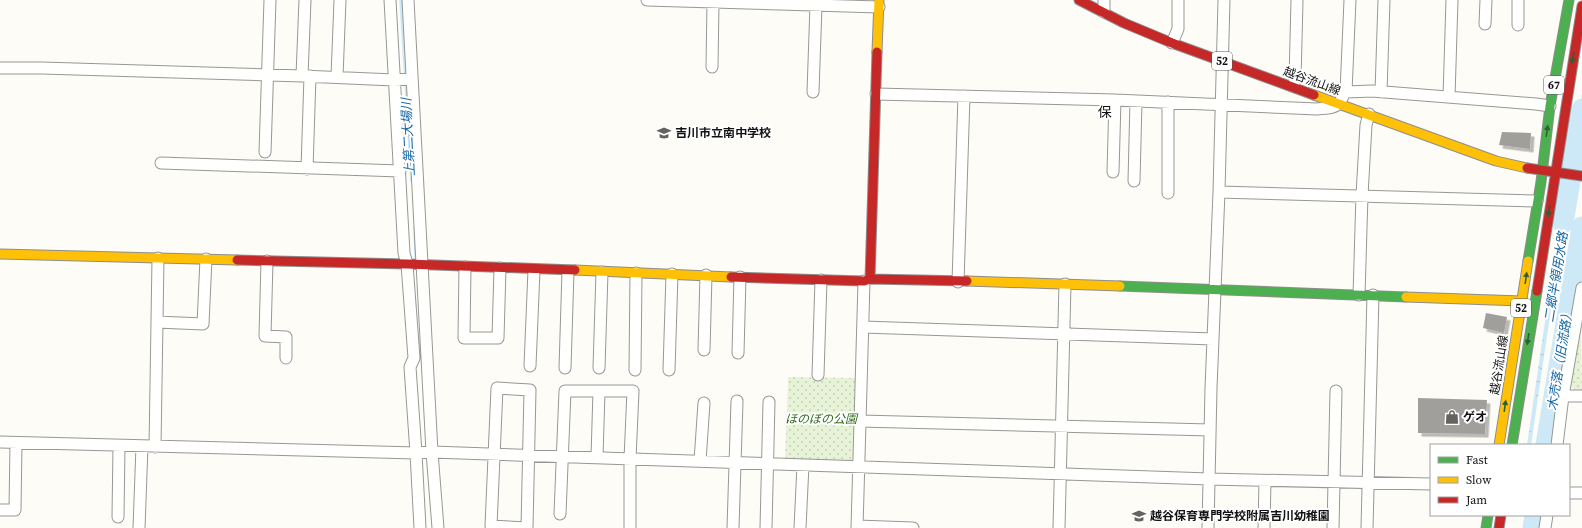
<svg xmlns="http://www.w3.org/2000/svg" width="1582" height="528" font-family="'Source Serif 4','Noto Sans JP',serif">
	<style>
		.park { fill: url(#park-dots) }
		.water { fill: url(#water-ripples) }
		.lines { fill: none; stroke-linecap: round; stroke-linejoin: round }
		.stream { stroke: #cde8f7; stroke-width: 3.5 }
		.river { stroke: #cde8f7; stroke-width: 21 }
		.building { fill: #a19f9c; filter: url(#shadow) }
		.street-casing { stroke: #979795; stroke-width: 13 }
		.fast-casing { stroke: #8e8d8b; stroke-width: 11 }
		.slow-casing { stroke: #8e8d8b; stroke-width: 11 }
		.jam-casing { stroke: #8e8d8b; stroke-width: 11 }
		.street { stroke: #fffffe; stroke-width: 11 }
		.fast { stroke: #4caf50; stroke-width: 9 }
		.slow { stroke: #ffc107; stroke-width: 9 }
		.jam { stroke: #c62828; stroke-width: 9 }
		.oneway { fill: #2e6030 }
		.labels { text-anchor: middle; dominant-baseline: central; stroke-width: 4; stroke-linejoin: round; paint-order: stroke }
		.shield { fill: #fff; stroke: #585858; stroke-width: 1 }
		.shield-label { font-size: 11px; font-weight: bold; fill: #111 }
		.street-label { font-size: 12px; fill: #111; stroke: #fff }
		.poi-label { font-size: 12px; font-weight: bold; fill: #111; stroke: #fff; text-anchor: start }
		.park-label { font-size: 12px; font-style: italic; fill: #2f6b1f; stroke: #fff }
		.water-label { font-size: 13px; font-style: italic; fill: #1768a6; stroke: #fff }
		.quarter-label { font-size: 14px; fill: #111; stroke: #fff }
	</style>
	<defs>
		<pattern id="park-dots" width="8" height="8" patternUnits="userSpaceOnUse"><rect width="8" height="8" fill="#e7f3d7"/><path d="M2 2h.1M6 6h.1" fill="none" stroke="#c5cfb8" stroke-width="1.8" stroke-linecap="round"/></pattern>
		<pattern id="water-ripples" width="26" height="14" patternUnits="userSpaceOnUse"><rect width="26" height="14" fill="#cde8f7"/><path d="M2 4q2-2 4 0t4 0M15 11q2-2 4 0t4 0" fill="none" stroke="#afc6d3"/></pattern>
		<filter id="shadow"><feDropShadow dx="3.5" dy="3.5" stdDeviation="0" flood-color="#0004"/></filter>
	</defs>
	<rect width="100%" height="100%" fill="#fdfcf7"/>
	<path class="park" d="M1581,322L1582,390H1574L1570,384Z
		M788,377L857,378L853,460L849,463L785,461Z"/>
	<path class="water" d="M1582,94V123L1575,164L1571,162Z
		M1566,194L1570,195L1551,309L1531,445H1527L1547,308Z"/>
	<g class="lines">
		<path class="stream" d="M401,0L412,181
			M415,227L416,260"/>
		<path class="river" d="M1563,223L1582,109
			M1546,445L1582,227
			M1533,528L1535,515"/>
	</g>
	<path class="building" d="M1502,132L1531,133L1530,149L1499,145Z
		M1486,313L1507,317L1504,333L1483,328Z
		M1418,398L1487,400L1485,434L1418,433Z"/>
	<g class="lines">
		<defs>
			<path id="street" d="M390,0L404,253L407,264L414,358L410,367L416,453L432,452L1209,479L1431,484
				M408,0L432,452L438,528
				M647,0L879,7
				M1104,12V0
				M1485,24L1486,0
				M1518,25V0
				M1172,43L1178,29V0
				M712,67L713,2
				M0,68H42L302,76L394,80L412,79
				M302,76L305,0
				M337,77L340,0
				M1293,86L1295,80L1297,0
				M813,92L816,5
				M1346,92L1350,0
				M1381,92L1384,0
				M876,94L1115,100L1317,109C1324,108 1334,109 1339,103C1343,99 1342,95 1346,92L1372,91L1536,104L1550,106
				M1449,97L1452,0
				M265,152L270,0
				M161,163L400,171
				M307,169L310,76
				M1113,172L1115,100
				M1134,181L1136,101
				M1219,192L1537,201
				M1168,193V102
				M267,261L265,336L286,337V358
				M465,267L464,338H498L500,268
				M958,282L964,96
				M1359,295L1362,195L1366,125L1369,114
				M157,322L203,324L206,259
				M863,327L1213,339
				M704,350L706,275
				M738,353L740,277
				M530,366L534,270
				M565,368L568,271
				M599,368L602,272
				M635,370L636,273
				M669,370L672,274
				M818,375L821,280
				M497,388L530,390L527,528L491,526Z
				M1563,396H1582
				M860,421L1210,430
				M0,442L416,453L420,528
				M1557,445L1563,396L1582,288
				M155,447L158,258
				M597,457L599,391
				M700,461L704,403
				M1569,493H1582
				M0,510H15L16,443
				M560,514L565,391H633L630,459V528
				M118,517L119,446
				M857,526L913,528
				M139,528L142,446
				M733,528L737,401
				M766,528L769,402
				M800,528L803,465
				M857,528L864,281
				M1059,528L1065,284
				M1208,528L1211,388L1219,192L1224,0
				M1264,528L1265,481
				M1333,528L1336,391
				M1367,528L1373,295
				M1545,528L1547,515"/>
			<path id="fast" d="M1528,261L1541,182L1550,106L1569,0
				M1120,286L1406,297
				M1512,445L1537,291
				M1486,528L1488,515"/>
			<path id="slow" d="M877,52L879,0
				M1314,95L1496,161L1527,168
				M0,254L237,260
				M575,270L731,277
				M967,281L1120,286
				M1406,297L1522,301
				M1499,445L1528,261"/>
			<path id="jam" d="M1079,0L1124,23L1172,43L1314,95
				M1527,168L1582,176
				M237,260L407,264L575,270
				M731,277L864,281L870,279L967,281
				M870,279L877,52
				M1537,291L1582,6
				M1499,528L1501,515"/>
		</defs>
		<use href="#street" class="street-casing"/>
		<use href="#fast" class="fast-casing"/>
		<use href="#slow" class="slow-casing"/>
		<use href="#jam" class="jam-casing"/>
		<use href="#street" class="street"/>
		<use href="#fast" class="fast"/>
		<use href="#slow" class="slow"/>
		<use href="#jam" class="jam"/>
	</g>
	<defs><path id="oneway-solid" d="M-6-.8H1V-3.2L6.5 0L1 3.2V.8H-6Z"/></defs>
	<g class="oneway">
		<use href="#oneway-solid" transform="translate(1573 58) rotate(99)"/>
		<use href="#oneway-solid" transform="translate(1547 131) rotate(-82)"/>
		<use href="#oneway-solid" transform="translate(1549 211) rotate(99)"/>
		<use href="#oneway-solid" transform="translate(1526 278) rotate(-82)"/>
		<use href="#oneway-solid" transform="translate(1528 339) rotate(99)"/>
		<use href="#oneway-solid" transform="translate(1505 406) rotate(-82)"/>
	</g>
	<defs>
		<symbol id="school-bare" viewBox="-9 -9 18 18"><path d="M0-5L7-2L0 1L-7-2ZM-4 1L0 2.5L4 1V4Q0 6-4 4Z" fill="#646362" stroke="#fff" stroke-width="2.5" paint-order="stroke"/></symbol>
		<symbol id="shop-bare" viewBox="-9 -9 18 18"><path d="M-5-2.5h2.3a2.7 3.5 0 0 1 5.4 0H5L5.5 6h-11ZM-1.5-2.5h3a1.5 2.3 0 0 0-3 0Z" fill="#646362" stroke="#fff" stroke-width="2.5" paint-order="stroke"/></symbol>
	</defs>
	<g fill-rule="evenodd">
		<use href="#school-bare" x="654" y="123" width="20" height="20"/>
		<use href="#shop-bare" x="1442" y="407" width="20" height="20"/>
		<use href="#school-bare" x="1129" y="506" width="20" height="20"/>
	</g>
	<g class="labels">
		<g class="shield">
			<rect x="1212" y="52" width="20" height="18" rx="3"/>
			<rect x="1544" y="76" width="20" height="18" rx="3"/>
			<rect x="1511" y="299" width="20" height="18" rx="3"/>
		</g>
		<g class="shield-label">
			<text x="1222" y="61">52</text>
			<text x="1554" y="85">67</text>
			<text x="1521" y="308">52</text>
		</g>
		<g class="street-label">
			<text transform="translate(1312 81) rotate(20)">越谷流山線</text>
			<text transform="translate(1499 365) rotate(-81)">越谷流山線</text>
		</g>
		<g class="poi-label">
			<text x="675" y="133">吉川市立南中学校</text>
			<text x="1463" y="417">ゲオ</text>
			<text x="1150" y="516">越谷保育専門学校附属吉川幼稚園</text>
		</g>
		<g class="park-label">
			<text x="821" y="419">ほのぼの公園</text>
		</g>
		<g class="water-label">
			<text transform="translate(408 137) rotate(-93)">上第二大場川</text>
			<text transform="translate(1556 277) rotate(-81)">二郷半領用水路</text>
			<text transform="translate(1560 359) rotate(-81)">木売落（旧流路）</text>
		</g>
		<g class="quarter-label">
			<text x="1105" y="112">保</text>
		</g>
	</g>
	<rect x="1430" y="444" width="140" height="72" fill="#ffffff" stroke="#a0a0a0"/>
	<rect x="1438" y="457" width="20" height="6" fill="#4caf50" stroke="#a0a0a0"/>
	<text x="1466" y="464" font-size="12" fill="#111111">Fast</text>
	<rect x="1438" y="477" width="20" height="6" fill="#ffc107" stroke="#a0a0a0"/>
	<text x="1466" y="484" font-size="12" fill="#111111">Slow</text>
	<rect x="1438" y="497" width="20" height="6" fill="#c62828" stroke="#a0a0a0"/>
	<text x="1466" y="504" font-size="12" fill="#111111">Jam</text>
</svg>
